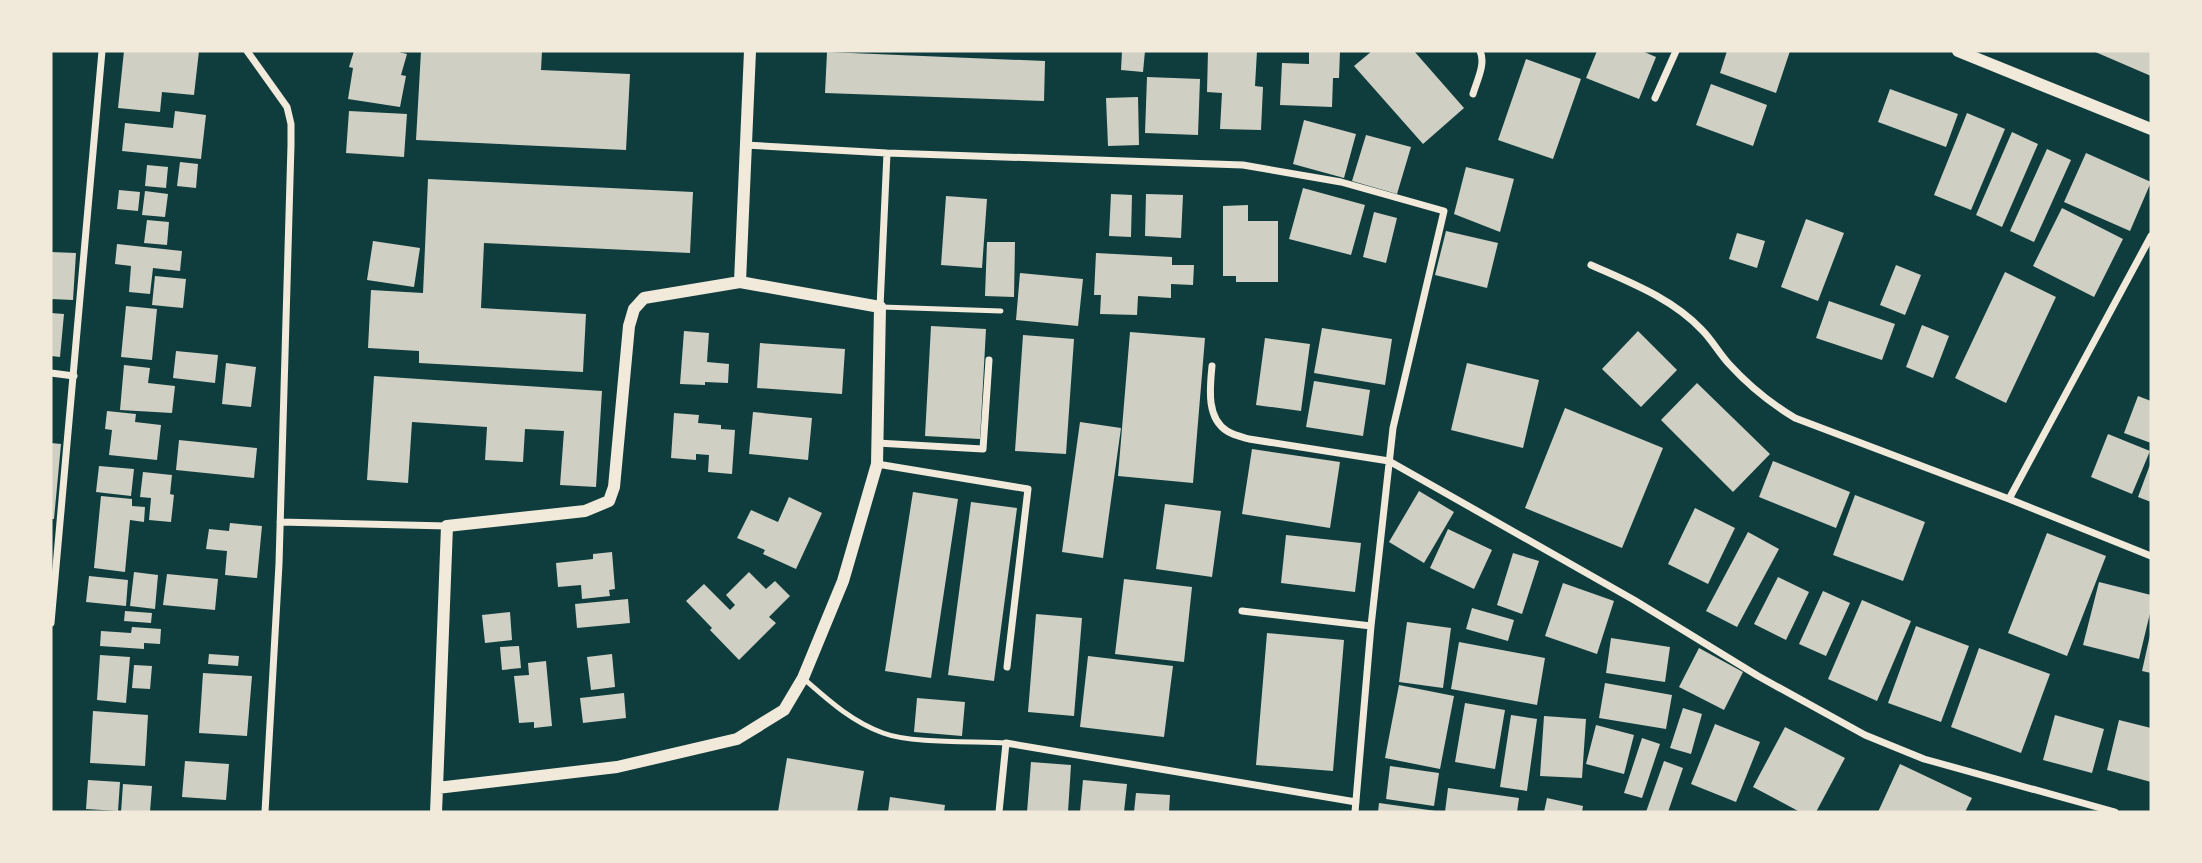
<svg xmlns="http://www.w3.org/2000/svg" width="2202" height="863" font-family="Mulish,sans-serif">
	<style>
		.building { fill: #cfcfc3 }
		.lines { fill: none; stroke-linecap: round; stroke-linejoin: round }
		.service { stroke: #f1e9da; stroke-width: 5 }
		.minor { stroke: #f1e9da; stroke-width: 7 }
		.tertiary { stroke: #f1e9da; stroke-width: 12 }
	</style>
	<rect width="100%" height="100%" fill="#0f3d3e"/>
	<path class="building" d="M124,51H199L194,95L162,92L160,112L118,108Z
		M354,51H395L407,54L401,75L406,76L400,107L348,99L353,68L349,67Z
		M421,51H542L541,70L630,74L626,150L416,140Z
		M1122,51H1145L1143,72L1121,70Z
		M1208,51H1257L1255,86L1263,87L1261,130L1220,129L1222,93L1207,92Z
		M1309,51H1340L1339,78H1333L1332,107L1280,105L1282,63L1309,64Z
		M1372,51H1414L1464,108L1423,144L1354,66Z
		M1597,51H1642L1656,57L1639,99L1586,78Z
		M1727,51H1790L1776,93L1720,73Z
		M2093,51H2151V76Z
		M827,52L1045,61L1044,101L825,93Z
		M1526,59L1581,79L1553,159L1498,140Z
		M1147,77L1200,79L1198,135L1145,133Z
		M1711,84L1767,105L1753,146L1696,125Z
		M1890,89L1958,114L1946,147L1878,122Z
		M1138,97L1139,145L1108,146L1106,98Z
		M175,111L206,115L201,159L122,151L125,123L173,128Z
		M349,111L407,114L404,157L346,153Z
		M1967,113L2005,129L1971,210L1934,195Z
		M1304,120L1356,134L1344,178L1293,164Z
		M2012,132L2038,144L2002,227L1976,215Z
		M1366,135L1411,147L1397,194L1352,181Z
		M2047,149L2071,160L2034,242L2010,231Z
		M2086,153L2151,182L2130,231L2064,202Z
		M180,162L198,164L196,188L177,186Z
		M147,165L168,167L166,188L145,186Z
		M1466,167L1514,179L1500,232L1454,214Z
		M428,179L693,192L690,253L484,243L481,308L586,314L583,372L419,363V351L368,348L371,290L423,293Z
		M1303,188L1365,205L1351,255L1289,239Z
		M119,190L140,192L138,211L117,209Z
		M145,191L168,194L165,217L142,215Z
		M1111,194L1132,195L1131,237L1109,236Z
		M1146,194L1183,195L1181,238L1145,236Z
		M946,196L987,199L982,268L941,265Z
		M1248,205V221H1278V282H1236V276H1223V206Z
		M2062,208L2123,239L2094,297L2033,266Z
		M1374,212L1397,218L1386,263L1363,257Z
		M1806,219L1844,233L1818,301L1781,287Z
		M147,220L169,222L167,245L144,243Z
		M1446,231L1498,243L1487,288L1435,275Z
		M1737,233L1765,241L1757,268L1729,259Z
		M373,241L420,248L414,287L367,280Z
		M987,242H1015L1014,297L985,296Z
		M117,244L182,251L180,271L153,268L150,294L129,292L131,266L115,264Z
		M51,252L76,253L73,300L51,299Z
		M1096,253L1172,257V265H1194L1193,285L1171,284V298L1138,296L1137,315L1100,314L1101,295H1094Z
		M1896,265L1921,275L1905,315L1880,305Z
		M2005,272L2056,297L2006,403L1955,378Z
		M1020,273L1083,279L1078,326L1016,320Z
		M155,276L186,279L183,308L152,305Z
		M1829,301L1895,324L1882,360L1816,338Z
		M126,306L157,309L152,360L121,357Z
		M51,313L64,314L60,357L51,356Z
		M1922,325L1949,336L1933,378L1906,367Z
		M931,326L986,329L980,439L925,436Z
		M1322,328L1392,339L1385,385L1314,373Z
		M684,331L709,333L707,362L729,364L728,383L705,382V385L680,384Z
		M1638,331L1677,370L1641,407L1602,369Z
		M1130,332L1205,338L1193,483L1118,476Z
		M1023,335L1074,339L1066,454L1015,451Z
		M1265,338L1310,344L1301,411L1256,405Z
		M760,343L845,349L842,394L757,388Z
		M176,351L218,355L215,383L173,378Z
		M226,363L256,367L251,407L222,404Z
		M1467,363L1539,380L1523,448L1451,430Z
		M124,365L150,368L148,383L175,386L172,413L120,410Z
		M374,376L602,391L596,487L560,485L564,431L525,429L523,462L485,460L487,427L412,422L408,483L367,480Z
		M1314,381L1370,390L1363,436L1306,427Z
		M1697,383L1770,454L1733,492L1661,420Z
		M2138,396L2151,401V443L2124,433Z
		M1565,408L1663,448L1622,548L1525,508Z
		M107,411L136,414L135,422L161,425L157,460L109,455L112,430L105,429Z
		M753,412L812,418L808,460L749,454Z
		M674,413L699,415L698,423L721,425V429L735,430L732,474L708,472L709,455L696,454V460L671,458Z
		M1080,422L1121,428L1103,558L1062,552Z
		M2108,434L2150,451L2132,494L2091,477Z
		M179,440L257,448L254,478L176,470Z
		M51,443L61,444L54,519H51Z
		M1252,449L1340,462L1330,528L1242,514Z
		M1773,461L1850,492L1836,528L1759,497Z
		M2151,462V502L2138,497Z
		M99,466L134,469L131,496L96,492Z
		M143,472L172,475L170,494L174,495L171,522L149,520L151,498L140,497Z
		M1419,491L1454,512L1424,563L1389,542Z
		M913,492L958,499L931,678L885,671Z
		M1855,495L1925,522L1903,581L1833,555Z
		M101,496L132,499V506L145,507L144,522L130,520L125,572L94,568Z
		M789,497L822,513L796,569L763,554L765,550L737,538L751,510L778,522Z
		M971,502L1017,508L994,681L948,675Z
		M1165,504L1221,511L1212,577L1156,569Z
		M1695,508L1735,528L1708,584L1668,564Z
		M230,523L262,526L257,578L225,575L227,551L206,549L209,529L229,531Z
		M1448,529L1492,550L1474,589L1430,568Z
		M1748,532L1779,549L1737,627L1706,611Z
		M2047,533L2106,556L2067,656L2008,633Z
		M1286,535L1361,543L1355,592L1281,583Z
		M612,552L615,589L609,590L610,596L582,599L581,585L558,587L556,563L593,559V554Z
		M1513,553L1539,561L1522,614L1497,605Z
		M134,572L158,575L155,609L130,606Z
		M749,572L766,589L775,581L790,596L769,617L776,623L739,660L710,630L712,628L686,601L704,584L730,610L735,605L726,595Z
		M167,574L218,579L215,610L163,605Z
		M89,576L128,580L126,606L86,602Z
		M1778,577L1809,592L1786,640L1754,624Z
		M1124,579L1192,587L1184,662L1115,654Z
		M2099,582L2151,595V609L2139,659L2083,645Z
		M1563,583L1614,601L1597,654L1545,636Z
		M1823,591L1850,603L1826,656L1799,644Z
		M628,599L630,623L577,628L575,604Z
		M1862,600L1911,621L1877,701L1828,679Z
		M1472,608L1514,620L1508,641L1466,629Z
		M125,611L152,613L151,623L124,621Z
		M510,612L512,640L485,643L482,615Z
		M1036,614L1082,618L1074,716L1028,712Z
		M1407,622L1451,628L1443,688L1399,682Z
		M1916,626L1969,646L1941,722L1888,703Z
		M132,627L161,629L160,644L144,643V649L100,646L101,631L131,633Z
		M1267,633L1344,640L1333,771L1256,765Z
		M2150,635H2151V673L2142,671Z
		M1611,638L1670,647L1665,682L1606,673Z
		M1459,642L1545,658L1537,705L1451,689Z
		M519,646L521,668L502,670L500,647Z
		M1699,648L1743,672L1724,710L1679,687Z
		M1979,648L2050,674L2021,753L1951,727Z
		M209,654L239,656L238,666L208,664Z
		M612,654L615,687L591,690L587,657Z
		M100,655L130,657L126,703L97,700Z
		M1088,656L1173,666L1164,737L1080,727Z
		M546,661L552,726L534,728V722L519,723L514,676L529,675L528,663Z
		M134,665L152,666L150,689L132,688Z
		M203,673L252,676L247,736L199,733Z
		M1605,683L1672,695L1666,729L1599,718Z
		M1399,685L1454,696L1440,769L1385,758Z
		M624,693L626,718L583,723L580,698Z
		M917,698L965,702L962,736L914,732Z
		M1465,703L1505,710L1495,769L1455,762Z
		M1683,708L1702,714L1691,754L1670,748Z
		M93,711L148,715L145,766L90,763Z
		M1511,715L1537,719L1527,791L1500,787Z
		M2055,715L2104,729L2092,773L2043,760Z
		M1544,716L1586,719L1582,778L1540,776Z
		M2119,720L2151,728V782L2107,770Z
		M1715,724L1760,742L1736,802L1691,784Z
		M1596,725L1634,735L1624,774L1586,764Z
		M1785,727L1845,758L1816,812H1800L1753,787Z
		M1642,738L1660,744L1642,798L1624,793Z
		M787,758L864,771L857,812H778Z
		M185,761L229,764L226,800L182,797Z
		M1664,761L1683,768L1668,812H1646Z
		M1031,762L1071,765L1068,812H1027Z
		M1900,764L1972,798L1965,812H1878Z
		M1390,766L1439,773L1434,806L1386,799Z
		M88,780L120,782L118,811L86,809Z
		M1083,780L1127,784L1124,812H1080Z
		M123,784L152,786L150,812H121Z
		M1448,788L1519,798L1517,812H1445Z
		M1136,793L1170,795L1169,812H1134Z
		M890,797L945,805L944,812H888Z
		M1547,798L1583,806L1582,812H1544Z
		M1379,803L1436,811V812H1378Z"/>
	<g class="lines">
		<path class="service" d="M882,307L1001,311
			M804,679C828,700 852,722 883,733C912,744 974,741 1006,743"/>
		<path class="minor" d="M247,51L287,107L291,124V145L279,564L265,812
			M1473,94C1477,80 1486,64 1480,51
			M1655,98L1676,51
			M745,145L887,153L1243,165L1341,182L1444,211L1393,428L1371,626L1355,812
			M1591,265C1629,282 1672,298 1702,330C1712,340 1719,353 1729,364C1749,386 1770,403 1795,418L2009,499L2151,556
			M880,307L887,153
			M1212,366C1210,387 1206,418 1227,431C1233,435 1242,437 1249,439L1389,461L1634,600L1758,676L1865,735L1924,759L2115,812
			M51,373L74,376
			M877,443L983,449L989,360
			M877,464L1028,489L1007,667
			M2009,499L2151,236
			M280,522L447,526
			M1242,611L1371,626
			M51,623L102,51
			M999,812L1006,743L1356,802"/>
		<path class="tertiary" d="M1958,51L2151,129
			M740,282L750,51
			M436,812L437,788L447,526L585,511L609,501L614,487L629,326L634,309L644,298L740,282L880,307L877,464L843,581L803,678L784,710L737,739L617,767L437,788"/>
	</g>
	<rect width="2202" height="863" fill="none" stroke="#f1e9da" stroke-width="105"/>
</svg>
